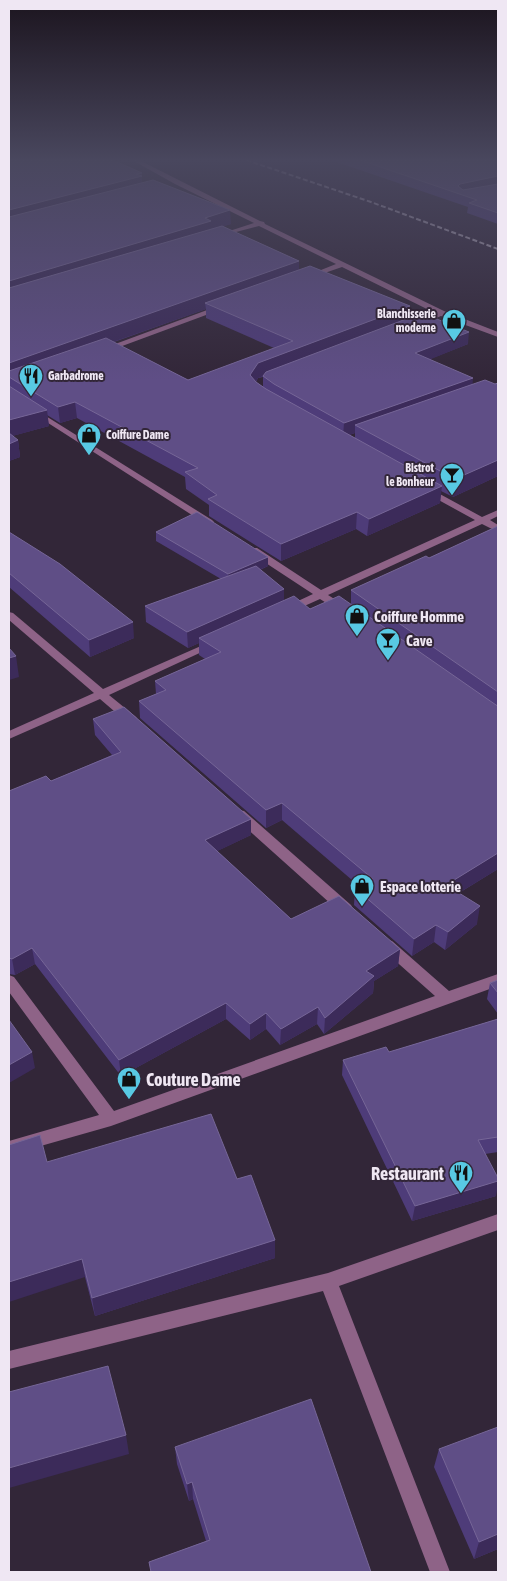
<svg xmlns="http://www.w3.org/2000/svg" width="507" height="1581" font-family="'Asap Condensed',sans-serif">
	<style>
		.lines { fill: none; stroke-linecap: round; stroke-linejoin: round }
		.minor { fill: #8e6387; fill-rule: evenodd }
		.rail { stroke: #b0a6b4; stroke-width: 2; stroke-dasharray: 5 2.5; stroke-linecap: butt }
		.wall { fill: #4e3c79; fill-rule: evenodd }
		.shaded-wall { fill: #3c2b5a }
		.building { fill: #5f4e86; stroke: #766697 }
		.labels { text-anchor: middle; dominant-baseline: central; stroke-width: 4; stroke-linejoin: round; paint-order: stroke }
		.far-poi-label { font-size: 12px; font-weight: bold; fill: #efe7f3; stroke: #322638; text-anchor: end }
		.poi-label { font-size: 15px; font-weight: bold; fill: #efe7f3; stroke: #322638; text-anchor: start }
		.near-poi-label { font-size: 18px; font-weight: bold; fill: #efe7f3; stroke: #322638; text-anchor: start }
	</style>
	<rect width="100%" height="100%" fill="#322638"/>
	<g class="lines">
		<path class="minor" d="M132,160H139L260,221L264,222L265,224L444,311L498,332V337L441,316L418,325H412V321L435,313L342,267L310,278H306V276L336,264L259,226L217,237V235L254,223L175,184Z
			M218,306L225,308L106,352L99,350Z
			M9,393L212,520L214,522L212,524H206L9,398Z
			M427,487L482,517L498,510V516L490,520L498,525V532L482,524L328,595L347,607L348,609L347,611H339L320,599L291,612H283L282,610L283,608L313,594L249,552V548H257L321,590L475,520L424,492V488Z
			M9,612L13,613L103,689L210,642H218L219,644L109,695L136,717L138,720L136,723H128L100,699L9,739V731L94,693L9,620Z
			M239,810L244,811L351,905L353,909L351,913H341L234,817L233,814Z
			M387,940L392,941L449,991L498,974V986L111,1126L9,1155V1141L99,1115L9,992V975L14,977L114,1111L435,996L382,949L380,945L382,941Z
			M498,1214V1230L339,1286L450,1572H430L323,1291L9,1369V1351L328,1273Z"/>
		<path class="rail" d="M246,160L371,202L498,249"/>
	</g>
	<path class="wall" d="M9,160L142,183L231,224L223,226L299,270L410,306L409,318L468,344L430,359L473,384H495L498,383V476L453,497L441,491L440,503L367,536L356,529L281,561L209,516V505L186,489L185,477L77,418L60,423L47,415L49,426L12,436L18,440L20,457L9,461ZM206,309V318L274,348L188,380L114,342ZM263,377V387L256,382L258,378ZM355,433V438L349,435Z
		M331,160H498V224L467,213L468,207Z
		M498,526V869L459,893L477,924L445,950L434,942L412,956L354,905L355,888L359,886L282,820L266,828L140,718L139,701L156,694L155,681L205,659L199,655V643L188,648L146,622L145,606L221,579L156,541V532L268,566L260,570L284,589V600L310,609L351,605V590L429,558Z
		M9,532L134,638L90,657L9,587Z
		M93,719L251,835L217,851L291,919L400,949L398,966L374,981L373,993L324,1034L317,1024L280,1045L266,1029L250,1040L226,1019L121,1076L35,964L15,975L9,974V791L51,781L112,755L95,735Z
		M498,980V1014L487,999L490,983Z
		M498,1019V1152L485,1154L496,1196L412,1221L342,1075L343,1060L389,1052Z
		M47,1162L237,1179L275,1240V1258L95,1316L85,1277Z
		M175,1447L371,1572H151L149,1562L206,1541L193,1499L189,1501L177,1464Z
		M439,1449L498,1549L474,1559L434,1467Z"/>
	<path class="shaded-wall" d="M439,160H465L439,167Z
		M142,173V189L9,224V210Z
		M498,176V186L459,194L458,186L460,184Z
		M230,210L231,224L9,296V281Z
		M299,261V275L205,303L206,309L11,378L9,377V363Z
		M410,306L409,321L258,378L250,390V375L258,363Z
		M469,332L468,344L414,366L415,353Z
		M473,378L472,391L355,425V433L343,437L344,423Z
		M75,402L77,418L60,423L58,407Z
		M47,410L49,426L9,437V420Z
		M18,440L20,457L9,461V444Z
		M498,460V476L453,497L455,479Z
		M442,486L440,503L367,536L369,519Z
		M357,512L356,529L281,561V544Z
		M268,557V566L229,583L228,574Z
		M284,589V604L199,638V643L188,648L187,632Z
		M133,622L134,638L90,657L89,640Z
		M16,656L19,677L9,680V658Z
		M282,803V820L266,828V810Z
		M251,819V835L205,857V840Z
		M498,853V869L444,902L446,885Z
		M480,906L477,924L445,950L448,932Z
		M436,925L434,942L412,956L414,939Z
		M32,948L35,964L15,975L12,959Z
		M400,949L398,966L374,981L373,993L324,1034L325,1018L366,971Z
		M226,1003V1019L121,1076L119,1060Z
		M318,1007L317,1024L280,1045L281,1029Z
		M266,1013V1029L250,1040V1024Z
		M32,1052L35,1068L9,1083V1065Z
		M498,1181V1185L496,1196L412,1221L415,1206Z
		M275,1240V1258L95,1316L92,1298Z
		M82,1259L85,1277L9,1302V1282Z
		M126,1435L129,1454L9,1488V1468Z
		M192,1482L193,1499L189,1501L187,1484Z
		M498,1534V1549L474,1559L479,1542Z"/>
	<path class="building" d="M9,160H113L142,173L136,174L142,176L9,210Z
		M360,160H439L444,163L455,160H498V176L460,184L458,186L463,190L498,184V213L469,203L477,200Z
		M153,180L230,210L205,218L211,221L9,281V217Z
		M222,226L299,261L9,363V288Z
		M310,266L410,306L258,363L250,375L256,382L266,389L442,486L369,519L357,512L281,544L208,499L217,495L185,472L198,468L75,402L58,407L9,377V371L106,338L188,380L293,341L205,303Z
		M422,313L469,332L415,353L473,378L344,423L274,384L263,376L266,372Z
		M485,380L495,384L498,383V460L455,479L355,425Z
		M9,386L47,410L9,420Z
		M9,433L18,440L9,444Z
		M197,512L268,557L228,574L156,532Z
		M498,526V692L351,590L426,556L429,558Z
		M9,532L60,564L133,622L89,640L9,573Z
		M256,566L284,589L187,632L145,606Z
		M294,596L310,609L339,596L496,705L498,706V853L446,885L480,906L448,932L436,925L414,939L355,888L373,879L282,803L266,810L139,701L166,690L155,681L221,652L199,638Z
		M9,648L16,656L9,658Z
		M124,707L251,819L205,840L291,919L339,896L400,949L366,971L374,976L325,1018L318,1007L281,1029L266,1013L250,1024L226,1003L119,1060L32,948L12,959L9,958V791L46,776L51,781L121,752L93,719Z
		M498,980V993L490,983Z
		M498,1019V1137L478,1140L498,1178V1181L415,1206L343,1060L386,1047L389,1052Z
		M9,1020L32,1052L9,1065Z
		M211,1114L237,1179L251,1175L275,1240L92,1298L82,1259L9,1282V1145L40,1135L47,1162Z
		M108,1366L126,1435L9,1468V1392Z
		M311,1399L371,1572H151L149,1562L210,1540L192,1482L187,1484L175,1447Z
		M498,1427V1534L479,1542L439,1449Z"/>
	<linearGradient id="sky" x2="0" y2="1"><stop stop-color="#1c151f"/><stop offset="0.42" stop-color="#49475e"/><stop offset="1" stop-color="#49475e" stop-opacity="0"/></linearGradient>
	<rect width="507" height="381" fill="url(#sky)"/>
	<defs>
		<symbol id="shop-pin" viewBox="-11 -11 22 30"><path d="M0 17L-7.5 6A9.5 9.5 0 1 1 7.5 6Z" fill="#58c9e3" stroke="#322638"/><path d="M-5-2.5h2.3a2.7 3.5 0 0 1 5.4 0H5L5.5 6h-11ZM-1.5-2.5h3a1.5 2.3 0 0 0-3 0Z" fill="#111"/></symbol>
		<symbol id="restaurant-pin" viewBox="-11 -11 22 30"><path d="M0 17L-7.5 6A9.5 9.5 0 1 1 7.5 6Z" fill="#58c9e3" stroke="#322638"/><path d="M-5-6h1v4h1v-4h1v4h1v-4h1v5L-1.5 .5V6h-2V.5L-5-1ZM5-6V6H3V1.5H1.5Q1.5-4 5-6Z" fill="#111"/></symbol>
		<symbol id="bar-pin" viewBox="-11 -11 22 30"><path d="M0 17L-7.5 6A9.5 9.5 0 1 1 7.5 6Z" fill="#58c9e3" stroke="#322638"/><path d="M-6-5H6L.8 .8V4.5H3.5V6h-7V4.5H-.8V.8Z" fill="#111"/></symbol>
	</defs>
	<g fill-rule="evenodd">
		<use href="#shop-pin" x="440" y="307" width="28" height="38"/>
		<use href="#restaurant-pin" x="17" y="362" width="28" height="38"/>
		<use href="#shop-pin" x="75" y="421" width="28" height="38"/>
		<use href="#bar-pin" x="438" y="461" width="28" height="38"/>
		<use href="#shop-pin" x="343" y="602" width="28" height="38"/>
		<use href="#bar-pin" x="374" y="626" width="28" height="38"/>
		<use href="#shop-pin" x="348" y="872" width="28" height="38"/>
		<use href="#shop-pin" x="115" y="1065" width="28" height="38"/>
		<use href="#restaurant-pin" x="447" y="1159" width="28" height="38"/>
	</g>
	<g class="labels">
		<g class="far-poi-label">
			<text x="436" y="314">Blanchisserie<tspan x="436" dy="14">moderne</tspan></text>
			<text x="48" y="376" text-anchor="start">Garbadrome</text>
			<text x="106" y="435" text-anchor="start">Coiffure Dame</text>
			<text x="434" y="468">Bistrot<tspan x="434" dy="14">le Bonheur</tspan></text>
		</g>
		<g class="poi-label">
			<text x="374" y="616">Coiffure Homme</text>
			<text x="406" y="640">Cave</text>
			<text x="380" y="886">Espace lotterie</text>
		</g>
		<g class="near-poi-label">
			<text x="146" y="1079">Couture Dame</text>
			<text x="444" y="1173" text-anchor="end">Restaurant</text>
		</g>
	</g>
	<rect width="507" height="1581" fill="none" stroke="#efe7f3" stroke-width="20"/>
</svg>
